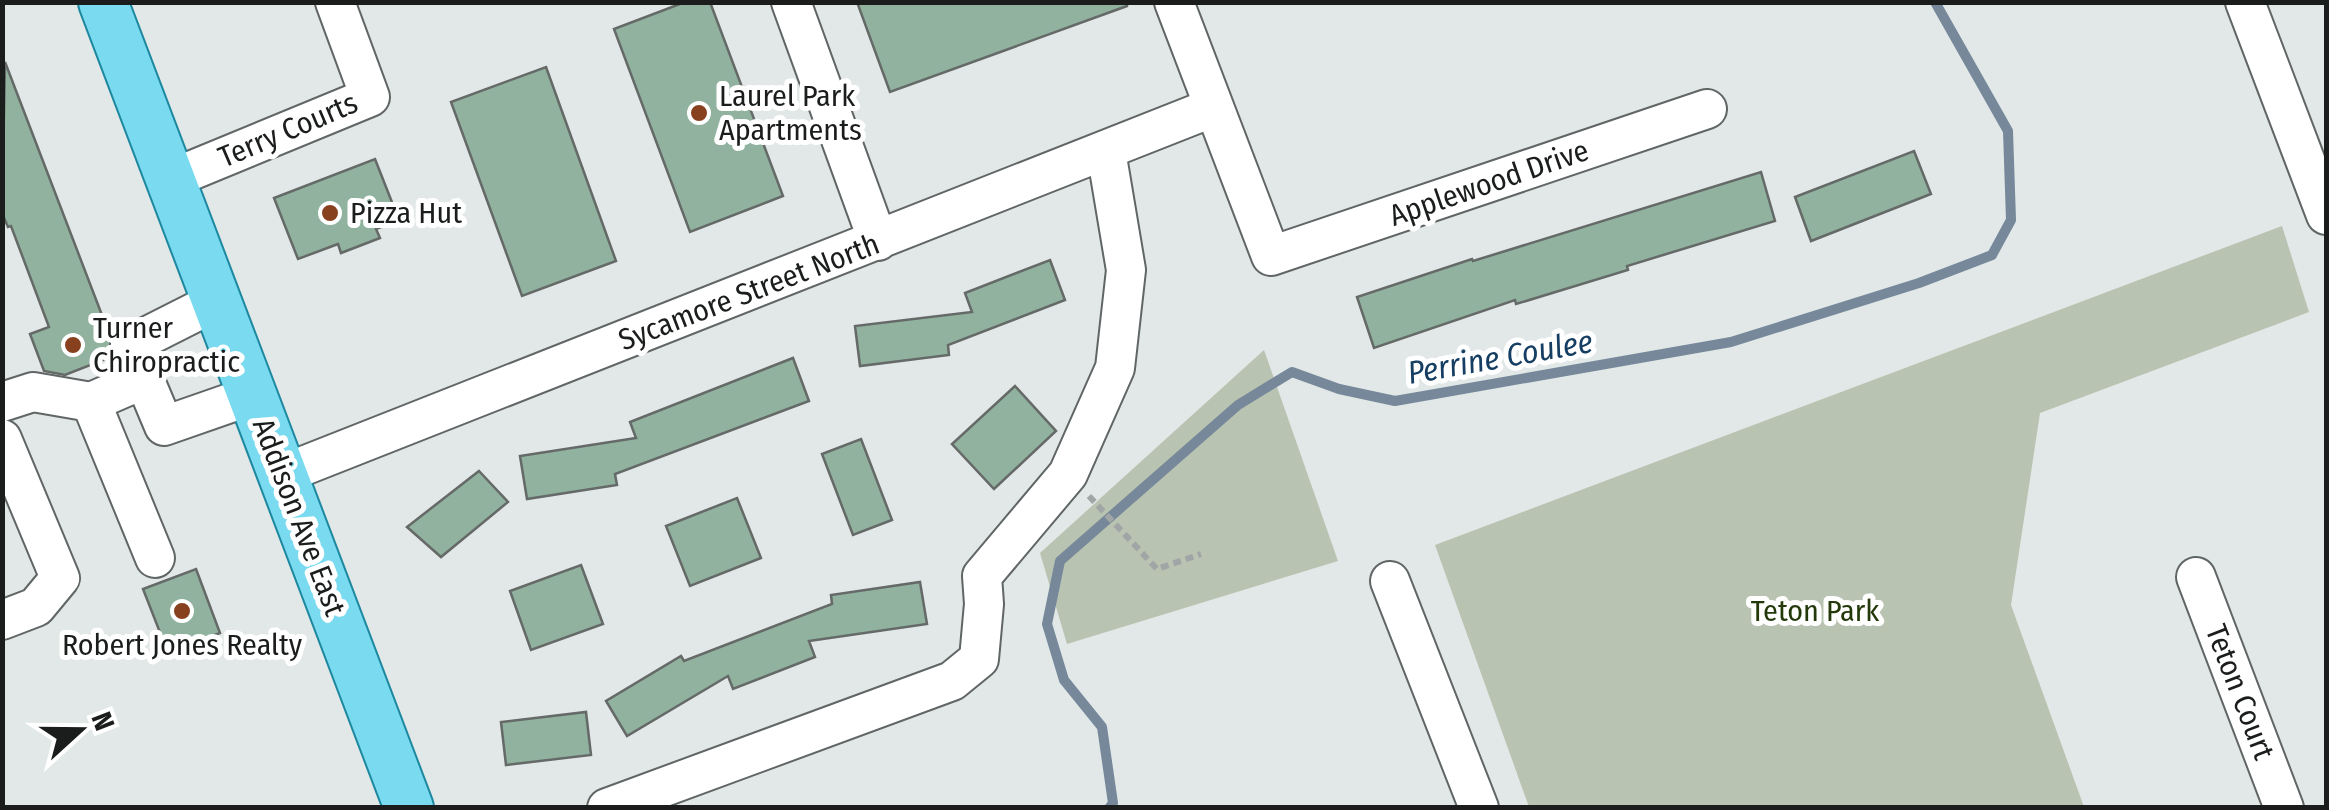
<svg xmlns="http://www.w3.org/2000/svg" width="2329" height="810" font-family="'Fira Sans Condensed',sans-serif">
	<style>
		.green { fill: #b9c3b1 }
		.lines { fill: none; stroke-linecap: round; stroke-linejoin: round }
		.stream { stroke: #76889a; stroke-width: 10 }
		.building { fill: #90b29f; stroke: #656967; stroke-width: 2.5 }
		.minor-casing { stroke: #606665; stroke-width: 42 }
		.major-casing { stroke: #1d889f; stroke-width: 52 }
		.path { stroke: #a0a6a5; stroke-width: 6; stroke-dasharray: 8 5; stroke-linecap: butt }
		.minor { stroke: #fff; stroke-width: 38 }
		.major { stroke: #79daf0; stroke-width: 48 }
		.poi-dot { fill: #88411f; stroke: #fff; stroke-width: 4 }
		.labels { text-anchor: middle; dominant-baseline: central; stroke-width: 10; stroke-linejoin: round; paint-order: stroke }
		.poi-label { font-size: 30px; fill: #1a1d1c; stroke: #fff; text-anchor: start }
		.street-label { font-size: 30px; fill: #1a1d1c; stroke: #fff }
		.park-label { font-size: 30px; fill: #23390a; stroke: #fff }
		.water-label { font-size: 32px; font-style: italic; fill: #163e62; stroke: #fff }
	</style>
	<rect width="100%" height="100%" fill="#e1e8e7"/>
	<path class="green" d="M2282,226L2309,312L2040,413L2011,605L2084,807H1529L1435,545Z
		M1264,350L1338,561L1067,644L1040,553Z"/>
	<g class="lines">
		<path class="stream" d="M1109,808L1113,803L1102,727L1064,680L1047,624L1060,561L1238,405L1292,372L1339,389L1395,401L1731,342L1919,283L1992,255L2011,220L2008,131L1935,2"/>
	</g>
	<path class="building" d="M685,2H710L783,196L690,232L614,29Z
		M857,2H1127V6L890,92Z
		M5,62L110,336L111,357L65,375L44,371L30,334L49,327L11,226L8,227L2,213Z
		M546,67L616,261L522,296L451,102Z
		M1914,151L1931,194L1811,241L1795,197Z
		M375,159L399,220L376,229L380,238L341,253L338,244L298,259L274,198Z
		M1761,172L1775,221L1627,266L1628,270L1516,304L1515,300L1374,348L1357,297L1472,259L1473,261Z
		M1050,260L1065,300L948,345L949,355L860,366L855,326L972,312L965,293Z
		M793,358L809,401L615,474L617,485L527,499L520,456L636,438L630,422Z
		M1015,386L1056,431L994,489L952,444Z
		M861,439L892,520L853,535L822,454Z
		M479,471L508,502L441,557L407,527Z
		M737,498L761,558L690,586L666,526Z
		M581,565L603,624L531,650L510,591Z
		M196,569L220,633L168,653L143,589Z
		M920,582L927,624L809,641L815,657L733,689L728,676L627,736L606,701L681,656L684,661L832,604L831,595Z
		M586,712L591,755L506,765L501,722Z"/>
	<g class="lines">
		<defs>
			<path id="minor" d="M791,2L878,241
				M1174,2L1271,256L1707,109
				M2245,2L2326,215
				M171,179L370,97L335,2
				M215,302L130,345L164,426L253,395
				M2,402L33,392L91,402L144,379
				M91,402L155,558
				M2,439L60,578L36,607L2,620
				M283,474L1214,107
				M2196,577L2284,808
				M1390,581L1479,808
				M607,808L952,681L979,659L984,604L982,576L1068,474L1115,368L1126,270L1106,151"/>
			<path id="major" d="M103,2L409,808"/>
		</defs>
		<use href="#minor" class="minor-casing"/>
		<use href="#major" class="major-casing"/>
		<path class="path" d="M1089,496L1157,569L1201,554"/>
		<use href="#minor" class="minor"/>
		<use href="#major" class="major"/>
	</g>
	<g class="poi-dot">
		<circle cx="699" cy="113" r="10"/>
		<circle cx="330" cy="213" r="10"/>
		<circle cx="73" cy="345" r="10"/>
		<circle cx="182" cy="611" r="10"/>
	</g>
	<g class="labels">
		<g class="poi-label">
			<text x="719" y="96">Laurel Park<tspan x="719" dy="34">Apartments</tspan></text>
			<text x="350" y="213">Pizza Hut</text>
			<text x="93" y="328">Turner<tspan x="93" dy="34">Chiropractic</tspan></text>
			<text x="182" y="645" text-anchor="middle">Robert Jones Realty</text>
		</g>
		<g class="street-label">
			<text transform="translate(288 130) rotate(-23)">Terry Courts</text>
			<text transform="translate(1489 183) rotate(-19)">Applewood Drive</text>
			<text transform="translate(749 292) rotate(-21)">Sycamore Street North</text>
			<text transform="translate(299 517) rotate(69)">Addison Ave East</text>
			<text transform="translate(2240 692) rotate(69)">Teton Court</text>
		</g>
		<g class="park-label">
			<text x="1815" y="611">Teton Park</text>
		</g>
		<g class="water-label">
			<text transform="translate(1500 357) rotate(-10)">Perrine Coulee</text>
		</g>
	</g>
	<rect width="2329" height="810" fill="none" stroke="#1a1d1c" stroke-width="10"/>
	<g transform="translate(80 730) rotate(69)" stroke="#ffffff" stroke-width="8" paint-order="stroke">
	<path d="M0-8L18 38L0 25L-18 38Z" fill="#1a1d1c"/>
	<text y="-15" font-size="28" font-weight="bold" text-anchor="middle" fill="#1a1d1c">N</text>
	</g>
</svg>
